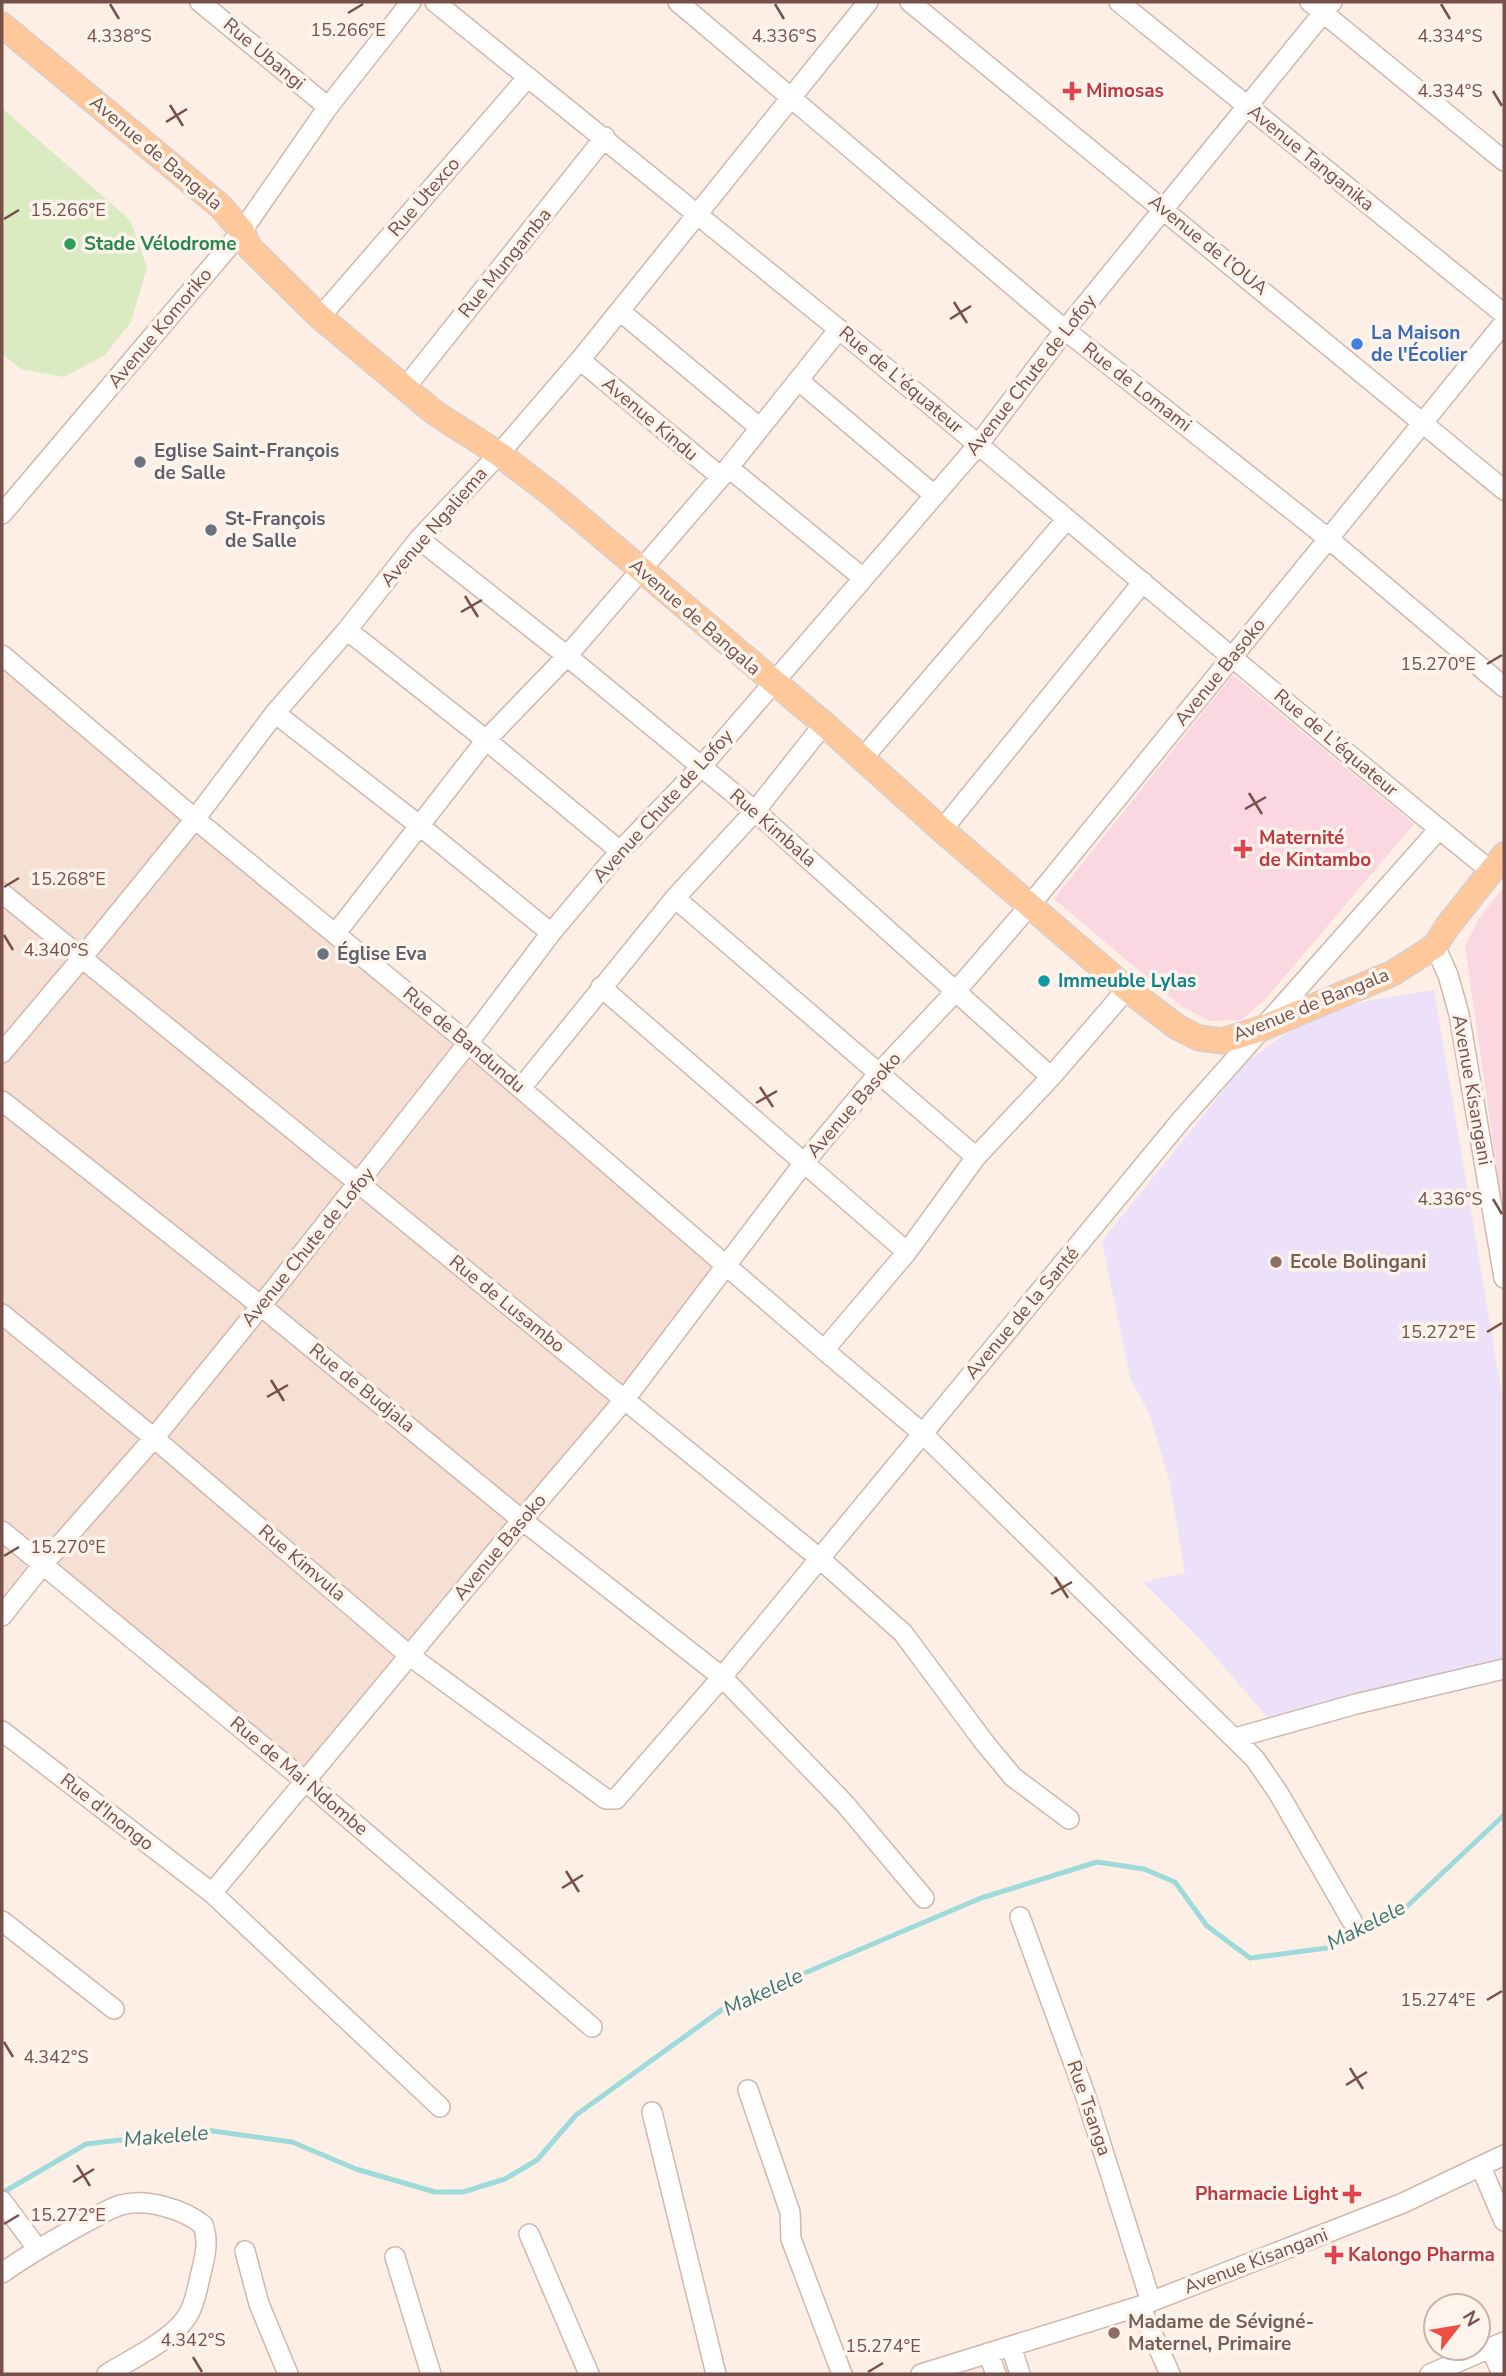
<svg xmlns="http://www.w3.org/2000/svg" width="1506" height="2376" font-family="'Nunito Sans',sans-serif">
	<style>
		.residential { fill: #f5e0d3 }
		.education { fill: #ece1f9 }
		.medical { fill: #fbd7e2 }
		.green { fill: #daebc2 }
		.lines { fill: none; stroke-linecap: round; stroke-linejoin: round }
		.stream { stroke: #9edad9; stroke-width: 5 }
		.minor-casing { stroke: #d1b7ad; stroke-width: 22 }
		.major-casing { stroke: #d9cecc; stroke-width: 27 }
		.minor { stroke: #fff; stroke-width: 19 }
		.major { stroke: #fec89b; stroke-width: 24 }
		.ticks { fill: none; stroke: #775149; stroke-width: 2.5 }
		.health-dot { fill: #e0444e; stroke: #fff4ec; stroke-width: 2.5 }
		.leisure-dot { fill: #2e9e5b; stroke: #fff4ec; stroke-width: 2.5 }
		.shop-dot { fill: #3f7fe0; stroke: #fff4ec; stroke-width: 2.5 }
		.worship-dot { fill: #6b7280; stroke: #fff4ec; stroke-width: 2.5 }
		.culture-dot { fill: #0f9aa8; stroke: #fff4ec; stroke-width: 2.5 }
		.education-dot { fill: #8d6e63; stroke: #fff4ec; stroke-width: 2.5 }
		.labels { text-anchor: middle; dominant-baseline: central; stroke-width: 7; stroke-linejoin: round; paint-order: stroke }
		.street-label { font-size: 19px; fill: #775149; stroke: #fff4ec }
		.health-label { font-size: 19px; font-weight: bold; fill: #be3a42; stroke: #fff4ec; text-anchor: start }
		.leisure-label { font-size: 19px; font-weight: bold; fill: #27864d; stroke: #fff4ec; text-anchor: start }
		.shop-label { font-size: 19px; font-weight: bold; fill: #366cbe; stroke: #fff4ec; text-anchor: start }
		.worship-label { font-size: 19px; font-weight: bold; fill: #5b616d; stroke: #fff4ec; text-anchor: start }
		.culture-label { font-size: 19px; font-weight: bold; fill: #0d838f; stroke: #fff4ec; text-anchor: start }
		.education-label { font-size: 19px; font-weight: bold; fill: #785e54; stroke: #fff4ec; text-anchor: start }
		.water-label { font-size: 21px; font-style: italic; fill: #397675; stroke: #fff4ec }
		.ticks-label { font-size: 18px; text-anchor: middle; fill: #775149; stroke: #fff4ec; stroke-width: 7; stroke-linejoin: round; paint-order: stroke }
	</style>
	<rect width="100%" height="100%" fill="#fdefe5"/>
	<path class="residential" d="M2,655L726,1264L305,1781L44,1564L2,1616Z"/>
	<path class="education" d="M1434,990L1504,1407V1659L1267,1717L1200,1639L1143,1582L1185,1573L1170,1484L1150,1415L1130,1378L1102,1241L1246,1062L1303,1021L1367,1001Z"/>
	<path class="medical" d="M1233,675L1414,824L1263,1002L1241,1020L1210,1021L1181,1006L1054,899Z
		M1504,887V1218L1465,946L1480,917Z"/>
	<path class="green" d="M2,108L130,220L147,267L131,322L105,355L64,377L21,369L2,354Z"/>
	<g class="lines">
		<path class="stream" d="M2,2193L86,2144L206,2130L292,2142L356,2169L435,2192H463L505,2179L537,2160L576,2115L727,2006L981,1898L1097,1862L1144,1869L1175,1882L1207,1926L1250,1958L1327,1948L1357,1936L1401,1912L1504,1815"/>
		<defs>
			<path id="minor" d="M200,2L328,107
				M435,2C570,112 706,220 841,331C1059,510 1272,694 1491,871
				M678,2L1065,330L1330,540L1504,687
				M910,2L1504,490
				M1119,2L1504,314
				M1310,2L1504,161
				M620,311L760,428
				M320,317L528,77
				M580,360L721,477
				M798,380L934,495
				M405,388L605,137
				M729,468L863,578
				M2,514L242,231L328,107L411,2
				M419,539L567,656L755,811L1051,1077
				M347,630L486,740L620,851
				M2,655L195,819L468,1043L824,1350L921,1432L1255,1759L1279,1794L1352,1921
				M275,713L420,826L551,933
				M863,758L1066,520
				M942,830L1143,582
				M2,893L819,1558L903,1633L984,1742L1013,1777L1069,1819
				M675,898L976,1157
				M336,933L486,740L567,656L721,477L839,329
				M1435,946L1448,975L1459,1014L1504,1278
				M601,987L907,1252
				M2,1053L81,959L195,819L275,713L347,630L419,539L499,454L580,360L868,2
				M521,1088L675,898L755,811L824,724
				M2,1101L261,1306L522,1520L722,1677L845,1804L924,1898
				M2,1314L154,1438L410,1656L606,1799H616L722,1677L1182,1119L1439,829
				M824,1350L907,1252L976,1157L1051,1077L1127,989
				M2,1531L305,1781L592,2027
				M2,1616L44,1563L154,1438L261,1306L468,1043L551,933L620,851L701,767L978,445L1065,330L1332,2
				M2,1731L212,1893L440,2107
				M1235,1738L1356,1704L1504,1669
				M212,1893L522,1520L625,1399L803,1164L878,1074L956,991L1031,904L1504,323
				M1020,1917L1085,2094L1151,2302
				M2,1921L114,2009
				M748,2090L790,2212L791,2239L842,2374
				M652,2112L716,2374
				M1481,2167L1504,2221
				M2,2201L37,2248
				M529,2234L589,2374
				M245,2251L259,2304L288,2374
				M395,2257L431,2374
				M2,2273C29,2254 57,2238 86,2222C97,2217 109,2208 121,2205C146,2198 183,2209 203,2225C209,2241 205,2257 201,2273C198,2285 196,2298 191,2309C180,2337 131,2359 107,2374
				M1140,2306L1170,2374
				M1011,2346L1020,2374
				M1491,2348L1502,2374
				M988,2353L996,2374
				M921,2374L1140,2306L1403,2203L1504,2155
				M1430,2374L1504,2342"/>
			<path id="major" d="M2,25L220,206L242,231L249,247L320,317L435,413L499,454L554,496L824,724L942,830L1127,989L1177,1027L1199,1038L1222,1041L1258,1030L1393,973L1435,946L1447,927L1504,855"/>
		</defs>
		<use href="#minor" class="minor-casing"/>
		<use href="#major" class="major-casing"/>
		<use href="#minor" class="minor"/>
		<use href="#major" class="major"/>
	</g>
	<path class="ticks" d="M110,4L119,19M775,4L784,19M1441,4L1450,19M348,13L363,4M1493,91L1502,106M170,105L183,126M166,122L187,109M4,219L19,210M954,302L967,323M950,319L971,306M465,596L478,617M461,612L482,600M1487,664L1502,655M1249,793L1262,814M1245,809L1266,797M4,887L19,878M4,935L13,950M760,1087L773,1107M756,1103L777,1091M1493,1199L1502,1214M1487,1332L1502,1323M271,1380L284,1401M267,1397L288,1385M4,1556L19,1547M1055,1577L1068,1598M1051,1594L1072,1582M566,1871L579,1892M562,1888L583,1875M1487,2000L1502,1991M4,2042L13,2057M1350,2068L1363,2089M1346,2085L1367,2072M77,2165L90,2186M73,2182L94,2169M4,2224L19,2215M193,2357L202,2372M868,2372L883,2363"/>
	<g class="health-dot">
		<path d="M1068.5 80.5h7v7h7v7h-7v7h-7v-7h-7v-7h7z"/>
		<path d="M1239.5 838.5h7v7h7v7h-7v7h-7v-7h-7v-7h7z"/>
		<path d="M1348.5 2183.5h7v7h7v7h-7v7h-7v-7h-7v-7h7z"/>
		<path d="M1330.5 2244.5h7v7h7v7h-7v7h-7v-7h-7v-7h7z"/>
	</g>
	<circle class="leisure-dot" cx="70" cy="244" r="7"/>
	<circle class="shop-dot" cx="1357" cy="344" r="7"/>
	<g class="worship-dot">
		<circle cx="140" cy="462" r="7"/>
		<circle cx="211" cy="530" r="7"/>
		<circle cx="323" cy="954" r="7"/>
	</g>
	<circle class="culture-dot" cx="1044" cy="981" r="7"/>
	<g class="education-dot">
		<circle cx="1276" cy="1262" r="7"/>
		<circle cx="1114" cy="2333" r="7"/>
	</g>
	<g class="labels">
		<g class="street-label">
			<text transform="translate(264 54) rotate(40)">Rue Ubangi</text>
			<text transform="translate(156 153) rotate(40)">Avenue de Bangala</text>
			<text transform="translate(1311 158) rotate(39)">Avenue Tanganika</text>
			<text transform="translate(424 197) rotate(-49)">Rue Utexco</text>
			<text transform="translate(1208 245) rotate(39)">Avenue de l’OUA</text>
			<text transform="translate(505 263) rotate(-51)">Rue Mungamba</text>
			<text transform="translate(160 328) rotate(-50)">Avenue Komoriko</text>
			<text transform="translate(1031 375) rotate(-52)">Avenue Chute de Lofoy</text>
			<text transform="translate(901 380) rotate(40)">Rue de L'équateur</text>
			<text transform="translate(1137 387) rotate(38)">Rue de Lomami</text>
			<text transform="translate(650 419) rotate(40)">Avenue Kindu</text>
			<text transform="translate(434 527) rotate(-49)">Avenue Ngaliema</text>
			<text transform="translate(695 617) rotate(41)">Avenue de Bangala</text>
			<text transform="translate(1220 672) rotate(-51)">Avenue Basoko</text>
			<text transform="translate(1336 743) rotate(40)">Rue de L'équateur</text>
			<text transform="translate(663 806) rotate(-48)">Avenue Chute de Lofoy</text>
			<text transform="translate(773 828) rotate(41)">Rue Kimbala</text>
			<text transform="translate(1311 1005) rotate(-22)">Avenue de Bangala</text>
			<text transform="translate(464 1040) rotate(40)">Rue de Bandundu</text>
			<text transform="translate(1472 1090) rotate(80)">Avenue Kisangani</text>
			<text transform="translate(854 1105) rotate(-49)">Avenue Basoko</text>
			<text transform="translate(308 1247) rotate(-51)">Avenue Chute de Lofoy</text>
			<text transform="translate(507 1304) rotate(39)">Rue de Lusambo</text>
			<text transform="translate(1022 1313) rotate(-50)">Avenue de la Santé</text>
			<text transform="translate(362 1388) rotate(39)">Rue de Budjala</text>
			<text transform="translate(500 1547) rotate(-50)">Avenue Basoko</text>
			<text transform="translate(302 1563) rotate(40)">Rue Kimvula</text>
			<text transform="translate(299 1776) rotate(40)">Rue de Mai Ndombe</text>
			<text transform="translate(107 1812) rotate(38)">Rue d'Inongo</text>
			<text transform="translate(1089 2108) rotate(71)">Rue Tsanga</text>
			<text transform="translate(1256 2261) rotate(-21)">Avenue Kisangani</text>
		</g>
		<g class="health-label">
			<text x="1086" y="91">Mimosas</text>
			<text x="1259" y="838">Maternité<tspan x="1259" dy="22">de Kintambo</tspan></text>
			<text x="1338" y="2194" text-anchor="end">Pharmacie Light</text>
			<text x="1348" y="2255">Kalongo Pharma</text>
		</g>
		<g class="leisure-label">
			<text x="84" y="244">Stade Vélodrome</text>
		</g>
		<g class="shop-label">
			<text x="1371" y="333">La Maison<tspan x="1371" dy="22">de l'Écolier</tspan></text>
		</g>
		<g class="worship-label">
			<text x="154" y="451">Eglise Saint-François<tspan x="154" dy="22">de Salle</tspan></text>
			<text x="225" y="519">St-François<tspan x="225" dy="22">de Salle</tspan></text>
			<text x="337" y="954">Église Eva</text>
		</g>
		<g class="culture-label">
			<text x="1058" y="981">Immeuble Lylas</text>
		</g>
		<g class="education-label">
			<text x="1290" y="1262">Ecole Bolingani</text>
			<text x="1128" y="2322">Madame de Sévigné-<tspan x="1128" dy="22">Maternel, Primaire</tspan></text>
		</g>
		<g class="water-label">
			<text transform="translate(1366 1925) rotate(-27)">Makelele</text>
			<text transform="translate(763 1992) rotate(-25)">Makelele</text>
			<text transform="translate(166 2136) rotate(-5)">Makelele</text>
		</g>
	</g>
	<g class="ticks-label">
		<text x="348" y="36">15.266°E</text>
		<text x="119" y="42">4.338°S</text>
		<text x="1450" y="42">4.334°S</text>
		<text x="784" y="42">4.336°S</text>
		<text x="1450" y="97">4.334°S</text>
		<text x="68" y="216">15.266°E</text>
		<text x="1438" y="670">15.270°E</text>
		<text x="68" y="885">15.268°E</text>
		<text x="56" y="956">4.340°S</text>
		<text x="1450" y="1205">4.336°S</text>
		<text x="1438" y="1338">15.272°E</text>
		<text x="68" y="1553">15.270°E</text>
		<text x="1438" y="2006">15.274°E</text>
		<text x="56" y="2063">4.342°S</text>
		<text x="68" y="2221">15.272°E</text>
		<text x="193" y="2346">4.342°S</text>
		<text x="883" y="2352">15.274°E</text>
	</g>
	<rect width="1506" height="2376" fill="none" stroke="#775149" stroke-width="7"/>
	<g transform="translate(1457 2327) rotate(59)"><circle r="33" fill="#fff4ec" stroke="#c9b3ab" stroke-width="2"/>
	<path d="M0-5L12 26L0 18L-12 26Z" fill="#eb4f46"/>
	<text y="-10" font-size="19" font-weight="bold" text-anchor="middle" fill="#775149">N</text>
	</g>
</svg>
